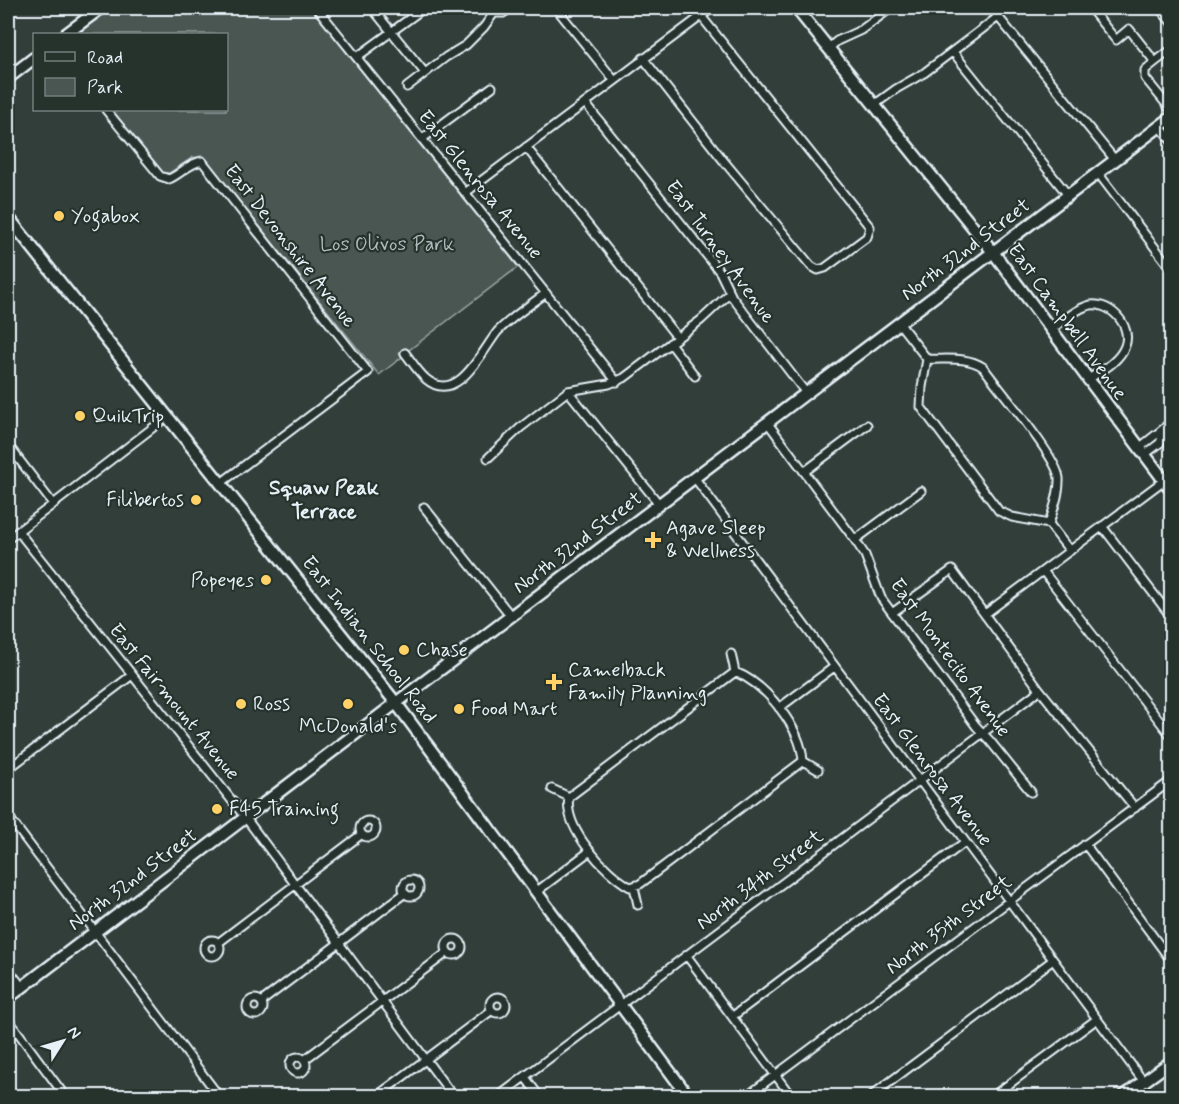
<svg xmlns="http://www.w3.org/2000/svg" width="1179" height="1104" font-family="Mynerve,sans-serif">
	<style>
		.green { fill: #495651; stroke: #98a4a4; stroke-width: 1.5 }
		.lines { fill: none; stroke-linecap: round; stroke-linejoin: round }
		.street-casing { stroke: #e8f1f8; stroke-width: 11 }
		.secondary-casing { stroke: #e8f1f8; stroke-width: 15 }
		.street { stroke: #26332d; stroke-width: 7 }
		.secondary { stroke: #26332d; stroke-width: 10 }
		.poi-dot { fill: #ffd166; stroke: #26332d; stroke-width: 2 }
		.labels { text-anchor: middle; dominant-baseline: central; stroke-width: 4.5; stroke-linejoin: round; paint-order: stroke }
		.street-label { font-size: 20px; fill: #e8f1f8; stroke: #26332d }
		.poi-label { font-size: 20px; fill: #e8f1f8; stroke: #26332d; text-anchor: start }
		.park-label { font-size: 20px; fill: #b0bbbe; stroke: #26332d }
		.neighbourhood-label { font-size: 21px; font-weight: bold; fill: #e8f1f8; stroke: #26332d }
	</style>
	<rect width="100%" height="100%" fill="#323e39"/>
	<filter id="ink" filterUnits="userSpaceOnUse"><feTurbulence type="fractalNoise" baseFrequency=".0167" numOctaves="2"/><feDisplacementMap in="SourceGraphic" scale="12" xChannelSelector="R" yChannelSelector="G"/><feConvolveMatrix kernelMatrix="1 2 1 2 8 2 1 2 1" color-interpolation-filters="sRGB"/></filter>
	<g filter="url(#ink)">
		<path class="green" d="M108,8H311L518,267L409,350L406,348L399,353L402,357L379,375L207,161L201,158L193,157L169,173H163L112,110H226V34H73Z"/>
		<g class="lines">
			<defs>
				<path id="street" d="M317,8L617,382
					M372,8L425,73
					M556,8L614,80
					M991,8L1115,160
					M1090,8L1116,40L1129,29L1155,62L1145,70V78L1172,111
					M1159,8L1172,23
					M494,13H503L511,8
					M829,48L837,41L861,30L891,8
					M953,52L1068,195
					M357,57L424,8
					M643,58L723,160L811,266L818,270L825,268L867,237L870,227L701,16
					M1155,62L1172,49
					M407,87L446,57L466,45L484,27L494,13
					M585,103L720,272L732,297L806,393
					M874,105L896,89L924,73L998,17
					M106,110L160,176L169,179C181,174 189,163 202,161L368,372L221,483
					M1160,126L1172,142
					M422,139L492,87
					M526,147L677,337
					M1098,173L1172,270
					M465,193L712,8
					M899,323L927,359L922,387L921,407L999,511L1012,517L1049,524L1070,551
					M1052,329C1062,322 1074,310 1087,306C1108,299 1133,325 1125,346C1119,362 1101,371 1087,380
					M670,343L695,376
					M405,353C412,362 418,372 426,379C458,406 483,349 498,331C512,317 530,305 546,293
					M927,359C946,360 966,356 983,367C998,388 1057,457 1059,478C1060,493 1053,510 1049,524
					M568,391L659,504
					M767,422L855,540L865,555L881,598L976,726L990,741L1031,792
					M8,445L53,504
					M1139,448L1172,422
					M1144,455L1160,443L1166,426
					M488,458L520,428L568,391L609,384L624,378L701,320L730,293
					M804,472L867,425
					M694,477L1144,1082
					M424,507L511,616
					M1102,526L1172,618
					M18,531L245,817L453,1096
					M8,539L168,416
					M855,540L921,491
					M1043,571L1172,737
					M892,613L952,570L1040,690L1135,808
					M985,614L1163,481
					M731,654L735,672
					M735,672C766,684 801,728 803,761L640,884L630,887C605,873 563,828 569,797Z
					M779,708L834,667
					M803,761L818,770
					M8,769L132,675
					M552,789L569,797
					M8,816L219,1096
					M360 829a8 8 0 1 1 16 0a8 8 0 1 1-16 0Z
					M1085,844L1172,962
					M403 888a8 8 0 1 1 16 0a8 8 0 1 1-16 0Z
					M634,887L638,905
					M536,892L590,851
					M446 947a8 8 0 1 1 16 0a8 8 0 1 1-16 0Z
					M204 948a8 8 0 1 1 16 0a8 8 0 1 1-16 0Z
					M218,943L362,834
					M687,956L791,1096
					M8,969L22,987
					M490 1005a8 8 0 1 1 16 0a8 8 0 1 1-16 0Z
					M247 1007a8 8 0 1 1 16 0a8 8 0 1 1-16 0Z
					M261,1002L405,893
					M733,1016L965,842
					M8,1019L65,1096
					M290 1065a8 8 0 1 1 16 0a8 8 0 1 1-16 0Z
					M304,1060L448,952
					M525,1077L539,1096
					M377,1096L492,1010
					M499,1096L1040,690
					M747,1096L1172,780
					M871,1096L1053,960
					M993,1096L1097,1019"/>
				<path id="secondary" d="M796,8L993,252L1172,491
					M66,34L101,8
					M8,78L34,58
					M8,217L396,703L688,1096
					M8,998L396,703L1172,117
					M1124,1096L1172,1061"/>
			</defs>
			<use href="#street" class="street-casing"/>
			<use href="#secondary" class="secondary-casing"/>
			<use href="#street" class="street"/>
			<use href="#secondary" class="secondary"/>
		</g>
	</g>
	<g class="poi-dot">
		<circle cx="59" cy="216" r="6"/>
		<circle cx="80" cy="416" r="6"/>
		<circle cx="196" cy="500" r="6"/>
		<path d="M650 531h6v6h6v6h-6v6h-6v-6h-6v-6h6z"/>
		<circle cx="266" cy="580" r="6"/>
		<circle cx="404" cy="650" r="6"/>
		<path d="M551 673h6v6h6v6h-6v6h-6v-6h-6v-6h6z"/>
		<circle cx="241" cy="704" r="6"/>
		<circle cx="348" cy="704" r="6"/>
		<circle cx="459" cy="709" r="6"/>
		<circle cx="217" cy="809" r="6"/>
	</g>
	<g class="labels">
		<g class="street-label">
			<text transform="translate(480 185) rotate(51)">East Glenrosa Avenue</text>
			<text transform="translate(290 246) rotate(52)">East Devonshire Avenue</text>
			<text transform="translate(966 250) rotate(-37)">North 32nd Street</text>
			<text transform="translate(720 252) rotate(54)">East Turney Avenue</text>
			<text transform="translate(1067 322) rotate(54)">East Campbell Avenue</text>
			<text transform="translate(578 543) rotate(-37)">North 32nd Street</text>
			<text transform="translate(369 640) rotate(52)">East Indian School Road</text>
			<text transform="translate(950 658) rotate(54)">East Montecito Avenue</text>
			<text transform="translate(174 702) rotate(51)">East Fairmount Avenue</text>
			<text transform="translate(932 770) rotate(53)">East Glenrosa Avenue</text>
			<text transform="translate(133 880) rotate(-37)">North 32nd Street</text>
			<text transform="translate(760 880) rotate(-37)">North 34th Street</text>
			<text transform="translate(949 925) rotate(-37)">North 35th Street</text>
		</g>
		<g class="poi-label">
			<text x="71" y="216">Yogabox</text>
			<text x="92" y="416">QuikTrip</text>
			<text x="184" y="500" text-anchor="end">Filibertos</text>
			<text x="666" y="528">Agave Sleep<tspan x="666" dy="23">&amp; Wellness</tspan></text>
			<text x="254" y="580" text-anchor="end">Popeyes</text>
			<text x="416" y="650">Chase</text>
			<text x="568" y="670">Camelback<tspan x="568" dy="23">Family Planning</tspan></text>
			<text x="253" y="704">Ross</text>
			<text x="471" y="709">Food Mart</text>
			<text x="348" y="726" text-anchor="middle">McDonald's</text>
			<text x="229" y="809">F45 Training</text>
		</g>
		<g class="park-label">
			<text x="387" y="244">Los Olivos Park</text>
		</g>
		<g class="neighbourhood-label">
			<text x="324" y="488">Squaw Peak<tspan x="324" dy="24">Terrace</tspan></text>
		</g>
	</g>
	<rect width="1179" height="1104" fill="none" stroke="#26332d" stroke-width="30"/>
	<rect x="15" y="15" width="1149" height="1074" fill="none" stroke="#e8f1f8" stroke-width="2" filter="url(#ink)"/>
	<rect x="33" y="33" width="195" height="78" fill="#26332d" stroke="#747f7e" stroke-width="1.5"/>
	<rect x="45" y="52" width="30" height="9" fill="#26332d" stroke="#747f7e" stroke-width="1.5"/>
	<text x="87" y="63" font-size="18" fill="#e8f1f8">Road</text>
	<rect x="45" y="78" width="30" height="18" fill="#495651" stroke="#747f7e" stroke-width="1.5"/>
	<text x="87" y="93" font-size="18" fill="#e8f1f8">Park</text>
	<g transform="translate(63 1041) rotate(53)" stroke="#26332d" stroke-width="4.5" paint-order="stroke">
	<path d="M0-4.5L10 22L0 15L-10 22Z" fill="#e8f1f8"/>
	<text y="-9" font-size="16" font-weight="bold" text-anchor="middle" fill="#e8f1f8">N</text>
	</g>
</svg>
